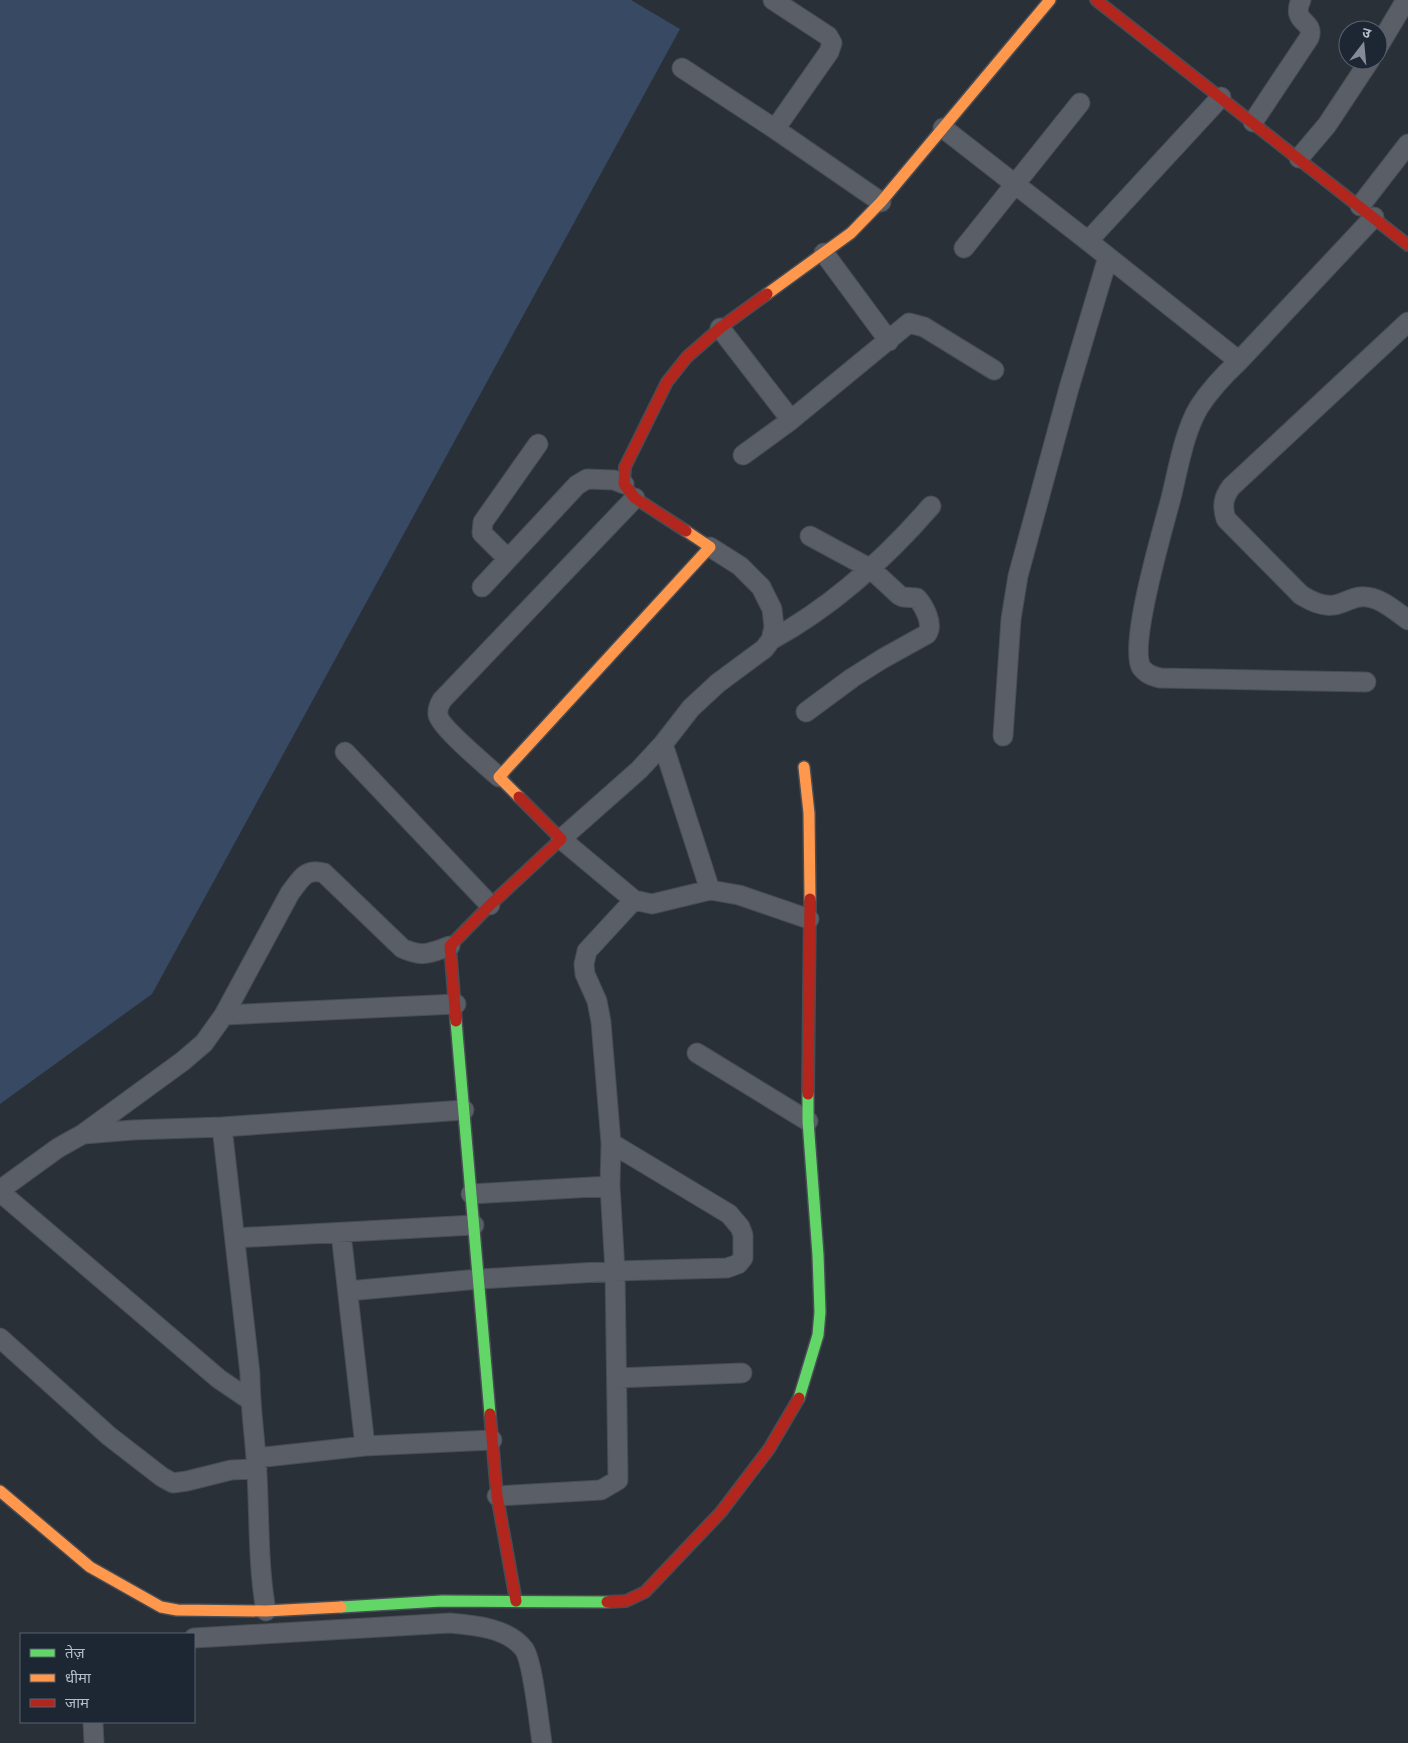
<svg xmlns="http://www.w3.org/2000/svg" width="1408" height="1743" font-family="'Sofia Sans Condensed','Noto Sans Devanagari',sans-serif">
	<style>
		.water { fill: #384963 }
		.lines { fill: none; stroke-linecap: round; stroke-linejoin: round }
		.street-casing { stroke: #484c53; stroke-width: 21 }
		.fast-casing { stroke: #484c53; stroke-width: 14 }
		.slow-casing { stroke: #484c53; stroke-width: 14 }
		.jam-casing { stroke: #484c53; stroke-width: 14 }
		.street { stroke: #5a5e66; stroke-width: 19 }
		.fast { stroke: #63d668; stroke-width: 11 }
		.slow { stroke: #ff974d; stroke-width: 11 }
		.jam { stroke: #b3261e; stroke-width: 11 }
	</style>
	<rect width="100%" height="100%" fill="#2a3038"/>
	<path class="water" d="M0,0H631L680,29L152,994L0,1104Z"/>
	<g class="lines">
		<defs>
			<path id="street" d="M773,0L828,36L832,43L829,52L775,129
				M1378,47L1406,0
				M682,68L775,129L881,202
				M1253,122L1309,38C1316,20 1290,24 1301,0
				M943,128L1088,241L1239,361
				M1299,158L1327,125L1370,60
				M1360,206L1408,144
				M1088,241L1221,97
				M964,248L1080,103
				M824,253L889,341
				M1408,322L1231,487C1223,498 1222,506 1226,519L1301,595C1311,601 1322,607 1334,605C1342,604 1351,598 1360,597C1378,595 1394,610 1408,620
				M720,328L791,420
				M743,455L791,420L909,323L924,327L994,370
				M710,547L740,566L761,587L772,609L774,627L771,640L764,649L718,683L691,708L663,744L639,770L561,839L634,900L652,904L710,890L739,895L809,919
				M508,559L482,533L483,522L538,444
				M482,587L577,485L587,479L614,480L624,484
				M771,640C833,606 885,559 931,506
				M1366,682L1160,678C1152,676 1146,674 1141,667C1129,642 1163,529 1171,498C1178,470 1184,432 1199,407C1210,390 1224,375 1239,361L1374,217
				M806,712L852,678L882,659L927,634C934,624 924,606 917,598L903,597L899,595L871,569L810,536
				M1003,736L1011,619L1018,576L1069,388L1108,257
				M663,744L710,890
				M345,752L490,905
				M499,777C488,767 440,727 438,715C437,709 439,705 442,700L635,498
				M224,1015L456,1004
				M697,1053L808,1121
				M222,1127L250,1374C250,1403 254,1430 256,1458C260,1510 257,1560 266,1611
				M84,1134L133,1130L222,1127L464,1110
				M0,1190L58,1148L83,1134L183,1061L204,1043L224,1015L290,893C301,879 305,868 324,873L402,948C423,958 430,953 450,946
				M0,1192L219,1379L250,1400
				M471,1194L610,1186
				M341,1233L365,1446
				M235,1238L474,1225
				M348,1291L479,1279L615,1271L727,1268L738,1264L743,1258V1235L740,1227L729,1214L611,1143
				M0,1338L109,1436L162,1477L173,1483L187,1481L231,1470L257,1469
				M617,1378L742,1373
				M256,1458L365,1446L492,1440
				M497,1496L601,1490L618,1480L615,1271L610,1186L611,1143L601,1022L597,1001L585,974L584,964L587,951L634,900
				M194,1638L450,1623C474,1625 508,1628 524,1649C533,1662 539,1724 542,1743
				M93,1722L94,1743"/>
			<path id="fast" d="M456,1021L490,1414
				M799,1398L818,1335L820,1312L818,1255L808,1121V1094
				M341,1607L442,1601L607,1602"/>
			<path id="slow" d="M767,294L851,233L881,202L1050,0
				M804,767L809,813L810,899
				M519,797L499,777L710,547L686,531
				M0,1491L90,1567L161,1607L177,1610L266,1611L341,1607"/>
			<path id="jam" d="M1096,0L1408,245
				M686,531L635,498L624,484L625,467L667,382L687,357L720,328L767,294
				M456,1021L450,946L490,905L561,839L519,797
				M808,1094L810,899
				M490,1414L497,1496L516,1601
				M607,1602L626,1601L645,1592L721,1512L769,1449L799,1398"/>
		</defs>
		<use href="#street" class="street-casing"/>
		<use href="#fast" class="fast-casing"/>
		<use href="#slow" class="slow-casing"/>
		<use href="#jam" class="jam-casing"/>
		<use href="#street" class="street"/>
		<use href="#fast" class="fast"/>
		<use href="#slow" class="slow"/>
		<use href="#jam" class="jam"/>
	</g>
	<rect x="20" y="1633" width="175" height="90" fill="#1d2633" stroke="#59626f"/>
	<rect x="30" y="1649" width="25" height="8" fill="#63d668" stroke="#59626f"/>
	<text x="65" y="1658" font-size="15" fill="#b4bcc9">तेज़</text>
	<rect x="30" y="1674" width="25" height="8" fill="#ff974d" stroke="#59626f"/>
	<text x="65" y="1683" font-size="15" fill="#b4bcc9">धीमा</text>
	<rect x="30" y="1699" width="25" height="8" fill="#b3261e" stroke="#59626f"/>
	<text x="65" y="1708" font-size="15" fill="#b4bcc9">जाम</text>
	<g transform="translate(1363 45) rotate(16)"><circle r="24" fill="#1d2633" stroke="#59626f"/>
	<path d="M0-4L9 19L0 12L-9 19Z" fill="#848b96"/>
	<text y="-8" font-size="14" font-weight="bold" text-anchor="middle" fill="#b4bcc9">उ</text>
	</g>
</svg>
